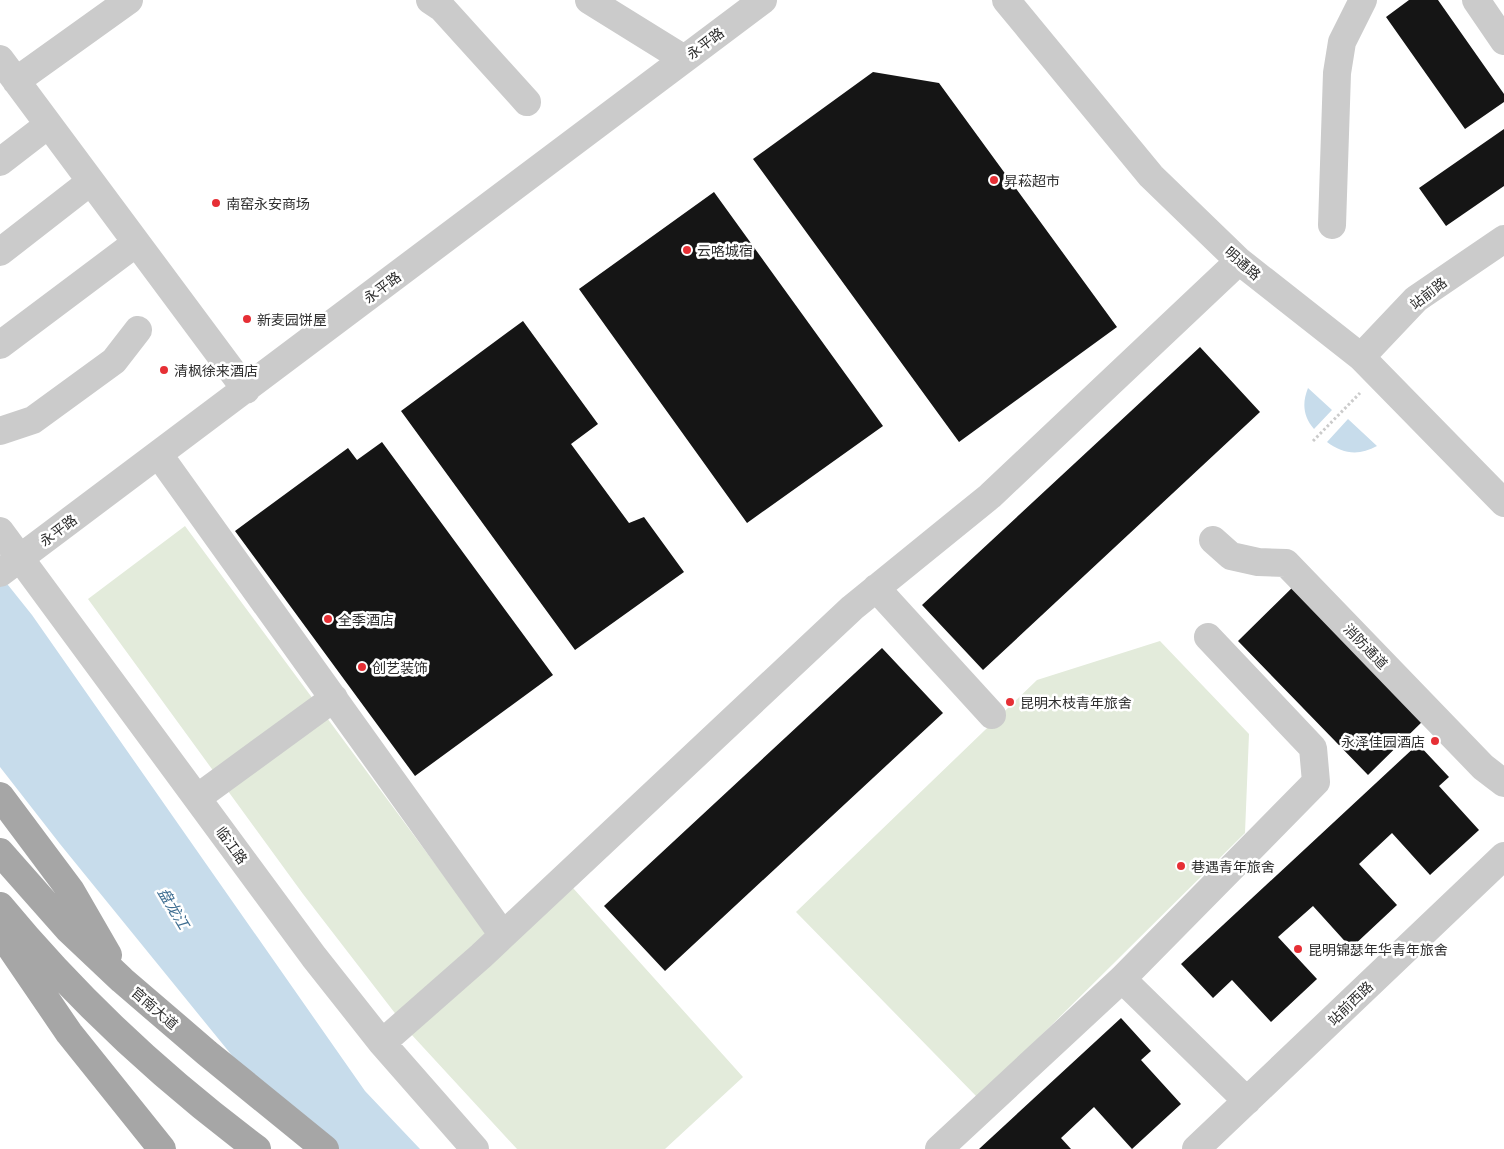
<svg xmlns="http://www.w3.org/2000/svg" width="1504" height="1149" font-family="Barlow,'Noto Sans SC',sans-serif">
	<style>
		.green { fill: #e3ebdb }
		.water { fill: #c7dceb }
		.building { fill: #151515 }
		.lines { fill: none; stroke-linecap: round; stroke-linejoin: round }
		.path { stroke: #cbcbcb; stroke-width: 3; stroke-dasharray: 2.5 2.5; stroke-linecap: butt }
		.minor { stroke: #cbcbcb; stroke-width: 28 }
		.major { stroke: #a6a6a6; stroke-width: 28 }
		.poi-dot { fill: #e62f35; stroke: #fff; stroke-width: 2 }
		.labels { text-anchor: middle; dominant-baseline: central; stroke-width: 5; stroke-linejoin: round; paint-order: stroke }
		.street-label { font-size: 14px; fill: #2e2e2e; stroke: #fff }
		.poi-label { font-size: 14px; fill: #2e2e2e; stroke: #fff; text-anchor: start }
		.water-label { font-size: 15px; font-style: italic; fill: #3c6c90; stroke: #fff }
	</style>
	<rect width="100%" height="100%" fill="#fff"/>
	<path class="green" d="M185,526L501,953L573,888L743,1077L665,1149H517L411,1034L303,894L88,599Z
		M1160,641L1249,734L1245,833L978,1098L796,912L1037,680Z"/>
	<path class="water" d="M1308,388L1332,410L1314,429C1303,416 1302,403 1308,388Z
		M1348,419L1377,446C1359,456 1343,454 1327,442Z
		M0,575L32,615L365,1091L420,1149H308L60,844L0,767Z"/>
	<path class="building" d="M1409,0H1438L1504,94V102L1465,129L1386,17Z
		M873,72L939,83L1117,327L959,442L753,159Z
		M1504,129V186L1446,226L1419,188Z
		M714,192L883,426L747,523L579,289Z
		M523,321L598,424L571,444L629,523L644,517L684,572L575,650L401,411Z
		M1200,347L1260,412L983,670L922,605Z
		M382,442L553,675L415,776L235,531L348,448L357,460Z
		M1299,581L1429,715L1368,775L1238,641Z
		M882,648L943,713L665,971L604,906Z
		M1418,744L1449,777L1439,786L1479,830L1430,875L1392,833L1359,864L1397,905L1351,948L1313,906L1278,937L1317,979L1271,1022L1232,980L1213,998L1181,964Z
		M1121,1018L1151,1051L1141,1060L1181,1104L1132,1149L1094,1107L1061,1138L1071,1149H979Z"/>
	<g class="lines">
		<path class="path" d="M1313,441L1360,393"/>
		<path class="minor" d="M430,0L442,8L527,102
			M589,0L684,59
			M1006,0L1151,176L1239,261L1361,357L1504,503
			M1476,0L1504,41
			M0,59L246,390
			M16,81L129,0
			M0,162L48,125
			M1332,225L1337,73L1342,42L1363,0
			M0,252L90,182
			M0,345L136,243
			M1361,357L1416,299L1504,239
			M0,431L33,420L114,361L138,330
			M159,455L503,935
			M0,531L314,957L382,1043L475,1149
			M1213,540L1231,556L1258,562L1286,563L1483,767L1504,783
			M0,573L763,0
			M876,588L992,715
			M197,798L334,698
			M1122,979L1247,1101
			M382,1043L481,956L852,608L990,496L1239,261
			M939,1149L1122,979L1316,782L1313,748L1208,637
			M1196,1149L1504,856"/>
		<path class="major" d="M0,796L71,891L108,955
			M0,852L68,929L122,980L207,1053L325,1149
			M0,906C75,997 162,1078 257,1149
			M0,932L69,1033L162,1149"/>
	</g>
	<g class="poi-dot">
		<circle cx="994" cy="180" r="5"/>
		<circle cx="216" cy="203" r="5"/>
		<circle cx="687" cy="250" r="5"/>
		<circle cx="247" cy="319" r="5"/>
		<circle cx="164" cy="370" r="5"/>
		<circle cx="328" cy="619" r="5"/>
		<circle cx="362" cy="667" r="5"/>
		<circle cx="1010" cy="702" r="5"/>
		<circle cx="1435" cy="741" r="5"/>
		<circle cx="1181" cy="866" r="5"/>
		<circle cx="1298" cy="949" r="5"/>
	</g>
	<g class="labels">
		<g class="street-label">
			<text transform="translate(705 43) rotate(-37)">永平路</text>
			<text transform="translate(1243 263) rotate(41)">明通路</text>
			<text transform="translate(382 287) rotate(-37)">永平路</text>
			<text transform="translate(1428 293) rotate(-38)">站前路</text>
			<text transform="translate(58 530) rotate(-37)">永平路</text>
			<text transform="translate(1366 646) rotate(46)">消防通道</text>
			<text transform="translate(232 845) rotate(54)">临江路</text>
			<text transform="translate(1350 1003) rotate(-44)">站前西路</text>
			<text transform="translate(155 1008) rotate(41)">官南大道</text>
		</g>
		<g class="poi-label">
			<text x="1004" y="180">昇菘超市</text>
			<text x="226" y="203">南窑永安商场</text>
			<text x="697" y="250">云咯城宿</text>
			<text x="257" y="319">新麦园饼屋</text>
			<text x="174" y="370">清枫徐来酒店</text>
			<text x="338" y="619">全季酒店</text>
			<text x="372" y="667">创艺装饰</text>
			<text x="1020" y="702">昆明木枝青年旅舍</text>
			<text x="1425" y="741" text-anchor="end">永泽佳园酒店</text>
			<text x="1191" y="866">巷遇青年旅舍</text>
			<text x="1308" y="949">昆明锦瑟年华青年旅舍</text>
		</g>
		<g class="water-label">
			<text transform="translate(174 908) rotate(59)">盘龙江</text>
		</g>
	</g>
</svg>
